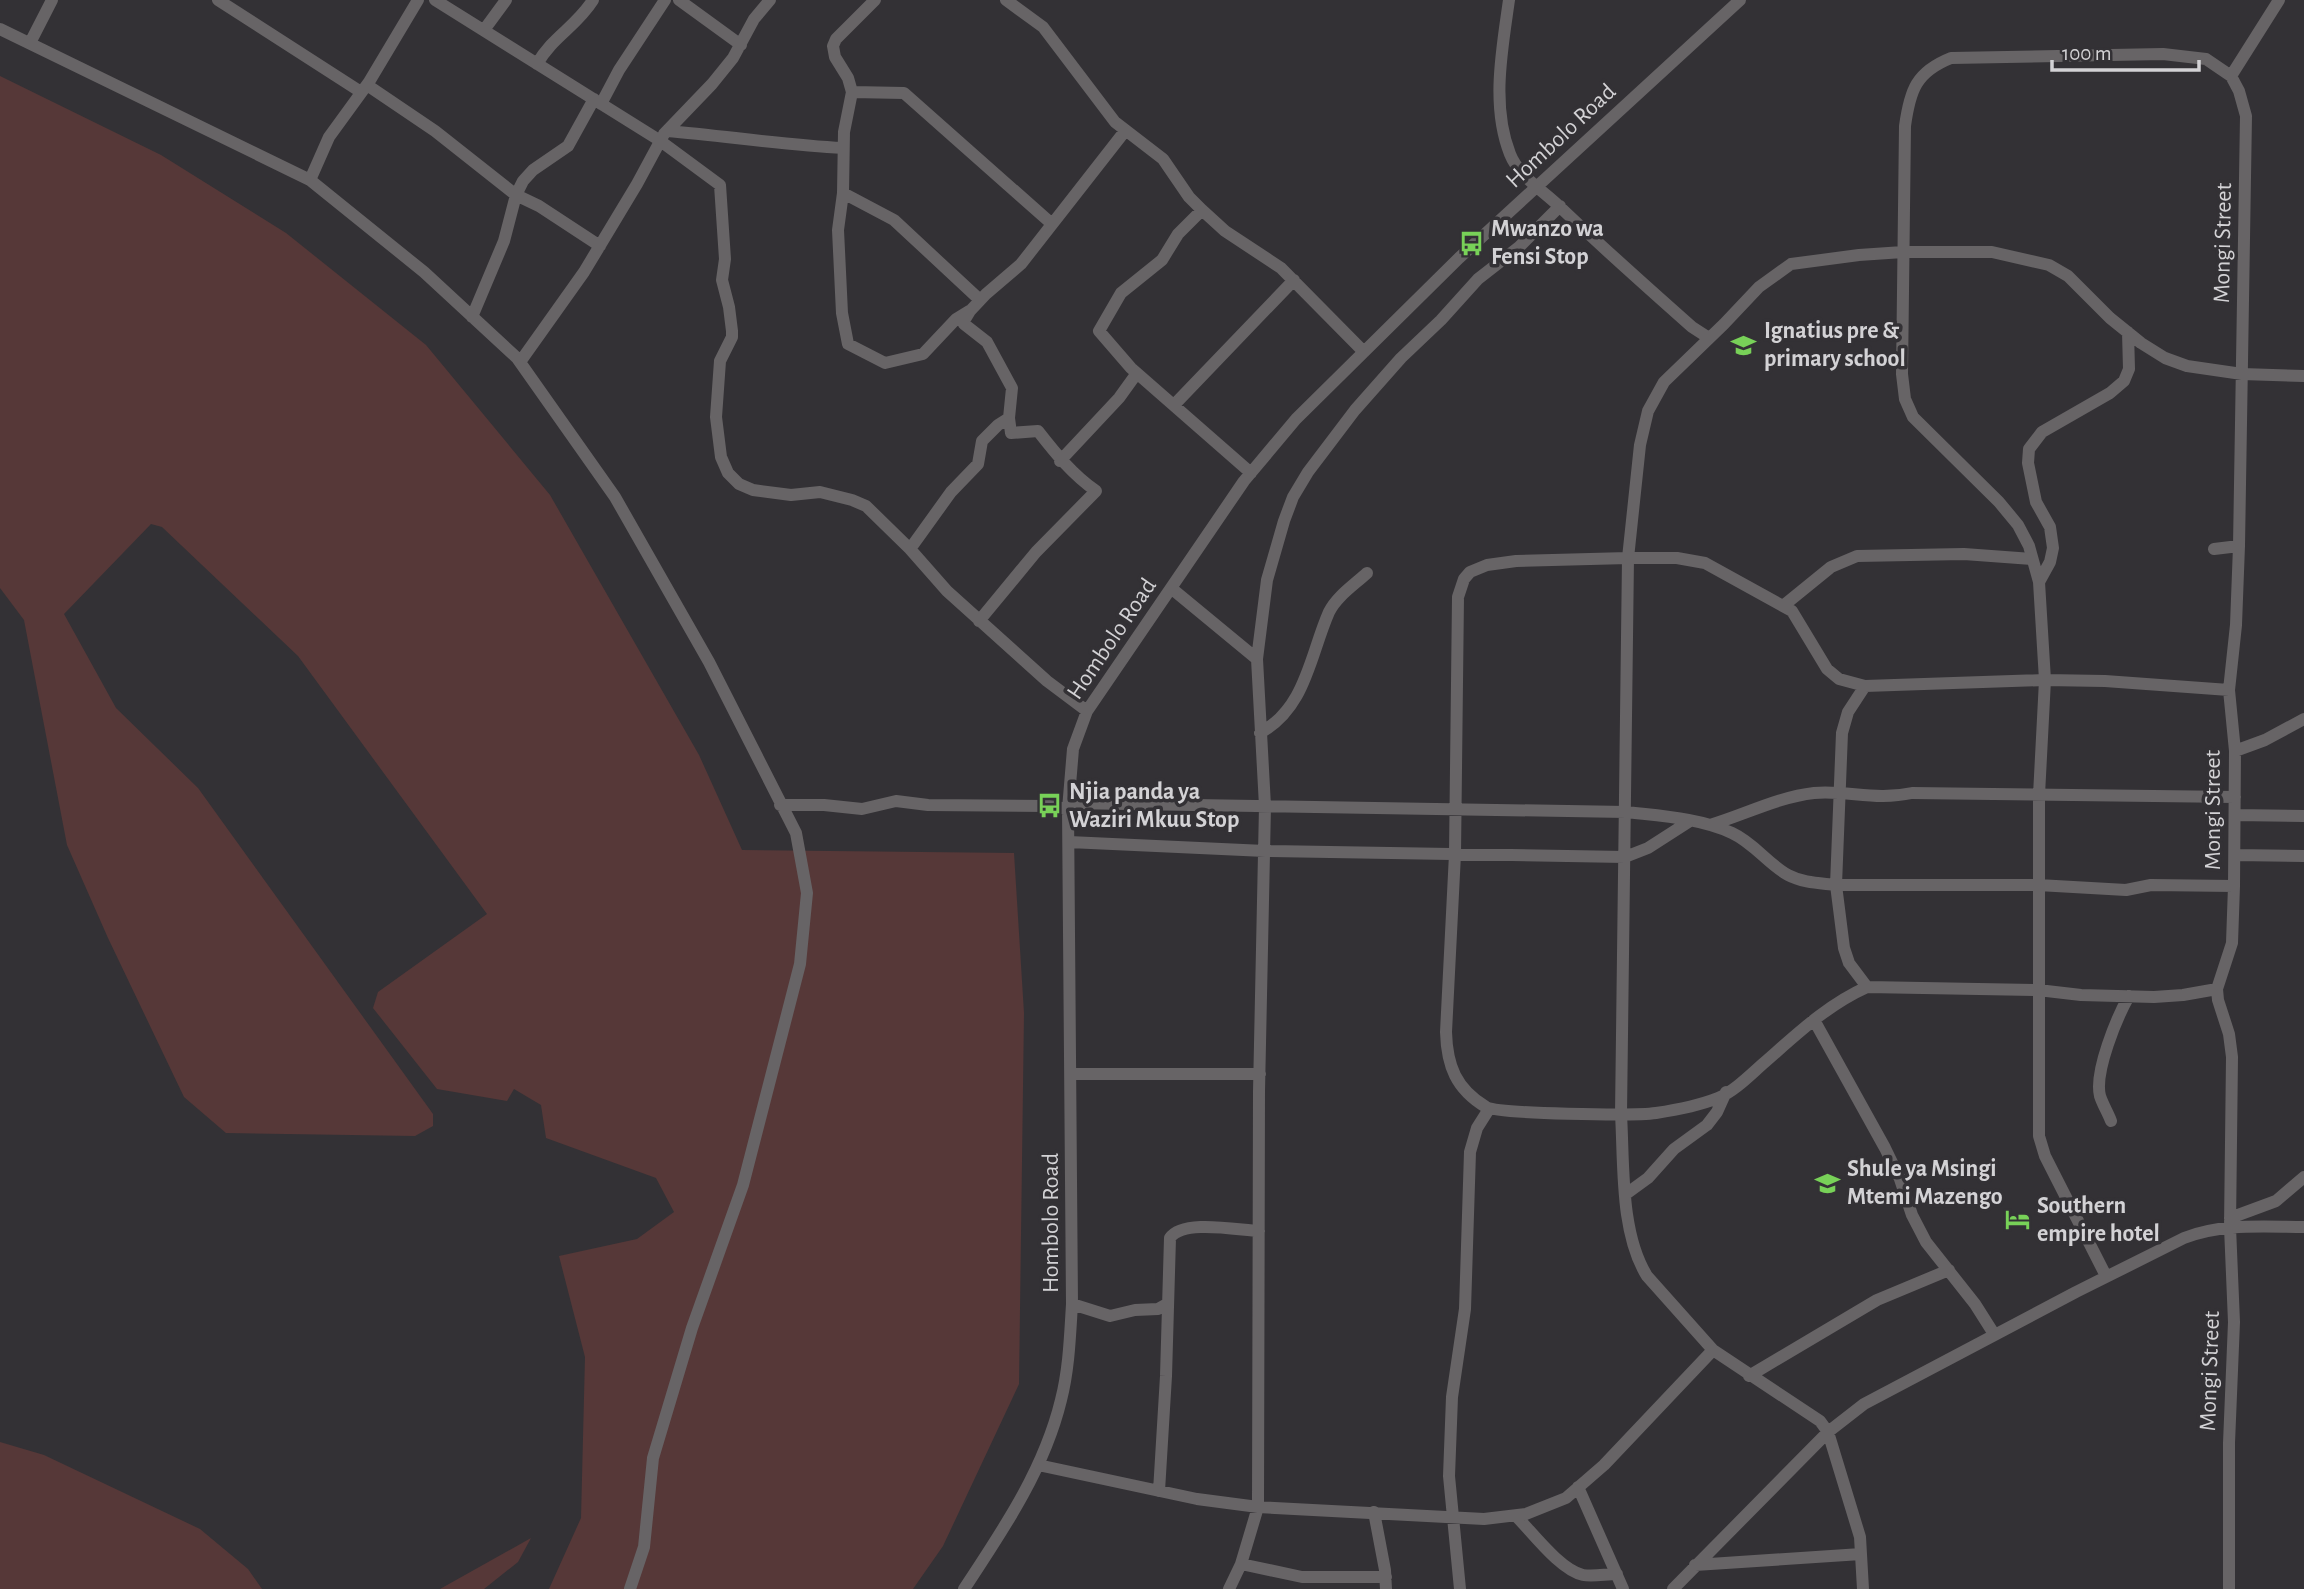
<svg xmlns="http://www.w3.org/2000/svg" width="2304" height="1589" font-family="'Alegreya Sans',sans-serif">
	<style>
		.green { fill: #563838 }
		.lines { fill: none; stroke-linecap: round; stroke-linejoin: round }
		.minor { stroke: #676466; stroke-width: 12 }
		.labels { text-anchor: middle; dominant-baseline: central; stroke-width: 7; stroke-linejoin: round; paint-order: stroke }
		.street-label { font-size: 24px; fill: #d3d2d5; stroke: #333135 }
		.poi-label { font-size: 24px; font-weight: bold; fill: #d3d2d5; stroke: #333135; text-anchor: start }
	</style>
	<rect width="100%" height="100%" fill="#333135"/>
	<path class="green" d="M0,76L161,155L286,233L426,345L550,495L699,755L742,850L1014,853L1024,1013L1019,1384L943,1546L913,1589H549L581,1518L585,1357L559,1256L637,1239L674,1212L656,1178L546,1138L541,1105L514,1089L507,1101L437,1089L373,1008L378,992L487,914L298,656L162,527L151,524L64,614L116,708L198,788L433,1114V1126L415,1136L226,1133L184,1097L108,938L67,845L24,620L0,588Z
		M0,1442L44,1455L200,1529L248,1569L262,1589H0Z
		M531,1538L518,1562L484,1589H440Z"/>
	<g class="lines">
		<path class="minor" d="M218,0L361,92
			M435,0L659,140L720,185L725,259L722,280L729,307L732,331V337L720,361L716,417L721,457L728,473L739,484L753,490L791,495L820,492L852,500L866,506L910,549L947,591L1047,681L1087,711
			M679,0L741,45
			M875,0L836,39L833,46L835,57L848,78L852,92L844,132L843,193L838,230L842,313L848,344L885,363L923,354L956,319L969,311
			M1006,0L1043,27L1115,122L1163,159L1189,197L1202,210L1225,231L1281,268L1364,352
			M1509,0C1502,50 1491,106 1510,154C1519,177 1544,191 1561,208C1604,249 1648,288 1692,327L1709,338
			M0,29L310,180L424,272L517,358L615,497L709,662L796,833L807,893L800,964L743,1185L692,1328L653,1458L644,1547L630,1589
			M484,30L506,0
			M30,43L52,0
			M537,64C553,36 576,27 593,0
			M2231,76L2279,0
			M367,85L435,131L516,195L539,206L600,246
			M852,92L904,93L1052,224
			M601,104L619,70L665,0
			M667,131C726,136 784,145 843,148
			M310,180L329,137L369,82L418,0
			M843,193L894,220L980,300
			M1202,210L1178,234L1162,260L1121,293L1099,331L1131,368L1251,473
			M472,317L504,241L516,195L523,181L533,170L568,146L594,99
			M520,362L584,272L637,184L664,134L712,84L733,58L754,19L770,0
			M1174,405L1294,280
			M1060,461L1119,398L1137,373
			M910,549L951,492L978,464L982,441L998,425L1009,418
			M2214,549L2239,546
			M2039,582L2050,562L2053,548L2050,527L2036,502L2028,463L2029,449L2042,432L2110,393L2124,381L2129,369L2128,332
			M1171,588L1257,659
			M1783,606L1831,567L1857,556L1964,554L2032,559
			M979,621L1036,552L1096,491C1072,474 1056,454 1038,431L1011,433L1009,418L1012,388L987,342L964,324V321L970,311L986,294L1021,264L1125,131
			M1865,686L1848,712L1842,733L1836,885L1844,948L1849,963L1867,987
			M1260,733C1306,708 1310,655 1329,612C1337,596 1354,585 1367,573
			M2235,751L2265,740L2304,719
			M1069,803L1626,812C1660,816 1700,818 1732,833C1754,843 1768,864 1788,875C1803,883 1820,883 1836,885H2038L2126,890L2151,885L2234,886
			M780,805H824L862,809L896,801L928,805L1049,806L1068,809
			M2235,815L2304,816
			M1710,825C1744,815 1778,797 1814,793C1848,790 1875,801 1912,793L2235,797
			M1069,842L1265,851L1625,857L1648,848L1690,821
			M2235,855L2304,856
			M2217,989L2183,995L2154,997L2081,995L2038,990L1867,987C1827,1005 1797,1034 1765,1062C1751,1074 1735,1091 1718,1098C1700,1105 1676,1110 1656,1113C1635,1116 1499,1114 1486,1107C1456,1089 1447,1066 1446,1032L1455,854L1458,597L1464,579L1470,572L1487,565L1516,561L1628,558H1677L1705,563L1792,611L1827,669L1839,679L1865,686L2045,680L2105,681L2229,690
			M1814,1020L1885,1148L1900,1179L1912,1215L1926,1242L1975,1304L1994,1334
			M1071,1074H1260
			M2111,1121C2108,1113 2103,1105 2100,1096C2094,1072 2117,1017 2129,996
			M1626,1194L1648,1178L1674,1149L1707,1125L1717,1112L1726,1092
			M2230,1218L2276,1201L2304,1177
			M2106,1276L2045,1156L2039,1136V795L2045,680L2039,582L2029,546L2018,525L1999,502L1913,417L1905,399L1902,374L1905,126C1910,90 1916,72 1951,58L2163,54L2206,59L2231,76L2239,91L2246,116L2239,546L2236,625L2229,690L2235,751L2234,886L2232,943L2217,989L2218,1000L2229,1034L2232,1057L2230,1227L2234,1322L2229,1443V1589
			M1072,1304L1110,1316L1135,1310L1158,1309L1167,1304
			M1749,1376L1877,1300L1949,1270
			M1038,1465L1197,1499L1258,1507L1484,1519L1526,1514L1566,1498L1604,1465L1713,1350
			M1578,1487L1623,1589
			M1159,1491L1166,1376L1170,1238C1183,1219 1237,1230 1259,1231
			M1374,1512L1385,1570L1386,1589
			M1516,1516C1532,1532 1560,1570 1583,1575C1593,1577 1606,1574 1617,1574
			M1241,1564L1302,1577H1386
			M1695,1565L1861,1554
			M964,1589C1003,1530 1044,1470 1061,1400C1069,1369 1070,1336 1072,1304L1068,809L1073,749L1087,711L1244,481L1296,419L1459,258L1740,0
			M1229,1589L1241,1564L1258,1507L1259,1091L1265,806L1257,659L1267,580L1284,521L1293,497L1308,472L1355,410L1401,358L1441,320L1478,279L1519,247L1560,206
			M1460,1589L1449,1476L1452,1397L1465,1309L1470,1152L1477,1128L1489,1109
			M1673,1589L1828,1432L1864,1404L2076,1292L2184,1238C2222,1223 2263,1227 2304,1227
			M1863,1589L1860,1537L1828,1432L1820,1421L1713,1350L1647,1276C1620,1233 1624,1164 1621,1114L1628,558L1640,445L1648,411L1664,382L1724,324L1759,287L1791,264L1859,255L1903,252H1992L2049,265L2068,276L2110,318L2141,343L2165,358L2187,366L2242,374L2304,376"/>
	</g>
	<defs>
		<symbol id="bus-bare" viewBox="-9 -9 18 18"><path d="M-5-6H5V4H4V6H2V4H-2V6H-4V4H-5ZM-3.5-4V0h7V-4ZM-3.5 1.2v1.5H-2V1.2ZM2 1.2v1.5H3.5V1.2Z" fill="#78d158" stroke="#333135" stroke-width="2.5" paint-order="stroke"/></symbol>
		<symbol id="school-bare" viewBox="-9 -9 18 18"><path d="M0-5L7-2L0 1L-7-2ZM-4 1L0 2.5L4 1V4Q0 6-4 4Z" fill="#78d158" stroke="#333135" stroke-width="2.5" paint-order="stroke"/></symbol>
		<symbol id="hotel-bare" viewBox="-9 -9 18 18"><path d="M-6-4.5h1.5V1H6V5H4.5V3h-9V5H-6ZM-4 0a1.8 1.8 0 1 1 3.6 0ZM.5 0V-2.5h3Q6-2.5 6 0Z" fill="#78d158" stroke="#333135" stroke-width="2.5" paint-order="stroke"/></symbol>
	</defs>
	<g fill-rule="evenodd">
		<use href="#bus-bare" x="1454" y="226" width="35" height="35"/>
		<use href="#school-bare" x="1726" y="328" width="35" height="35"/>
		<use href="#bus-bare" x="1032" y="788" width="35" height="35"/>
		<use href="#school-bare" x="1810" y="1166" width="35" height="35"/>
		<use href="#hotel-bare" x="2000" y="1202" width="35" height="35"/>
	</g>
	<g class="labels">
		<g class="street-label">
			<text transform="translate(1561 136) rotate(-43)">Hombolo Road</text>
			<text transform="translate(2223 243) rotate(-89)">Mongi Street</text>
			<text transform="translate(1112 639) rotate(-56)">Hombolo Road</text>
			<text transform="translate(2213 810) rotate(-90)">Mongi Street</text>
			<text transform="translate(1051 1223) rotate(-90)">Hombolo Road</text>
			<text transform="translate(2210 1371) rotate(-88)">Mongi Street</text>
		</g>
		<g class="poi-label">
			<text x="1491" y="229">Mwanzo wa<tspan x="1491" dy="28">Fensi Stop</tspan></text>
			<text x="1764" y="331">Ignatius pre &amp;<tspan x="1764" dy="28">primary school</tspan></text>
			<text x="1069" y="792">Njia panda ya<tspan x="1069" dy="28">Waziri Mkuu Stop</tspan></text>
			<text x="1847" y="1169">Shule ya Msingi<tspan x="1847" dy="28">Mtemi Mazengo</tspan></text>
			<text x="2037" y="1206">Southern<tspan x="2037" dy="28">empire hotel</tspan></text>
		</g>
	</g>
	<path d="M2052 60v10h147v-10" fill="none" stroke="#d3d2d5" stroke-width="3.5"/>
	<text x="2062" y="60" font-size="21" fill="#d3d2d5" stroke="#333135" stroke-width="5" paint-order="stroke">100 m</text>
</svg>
